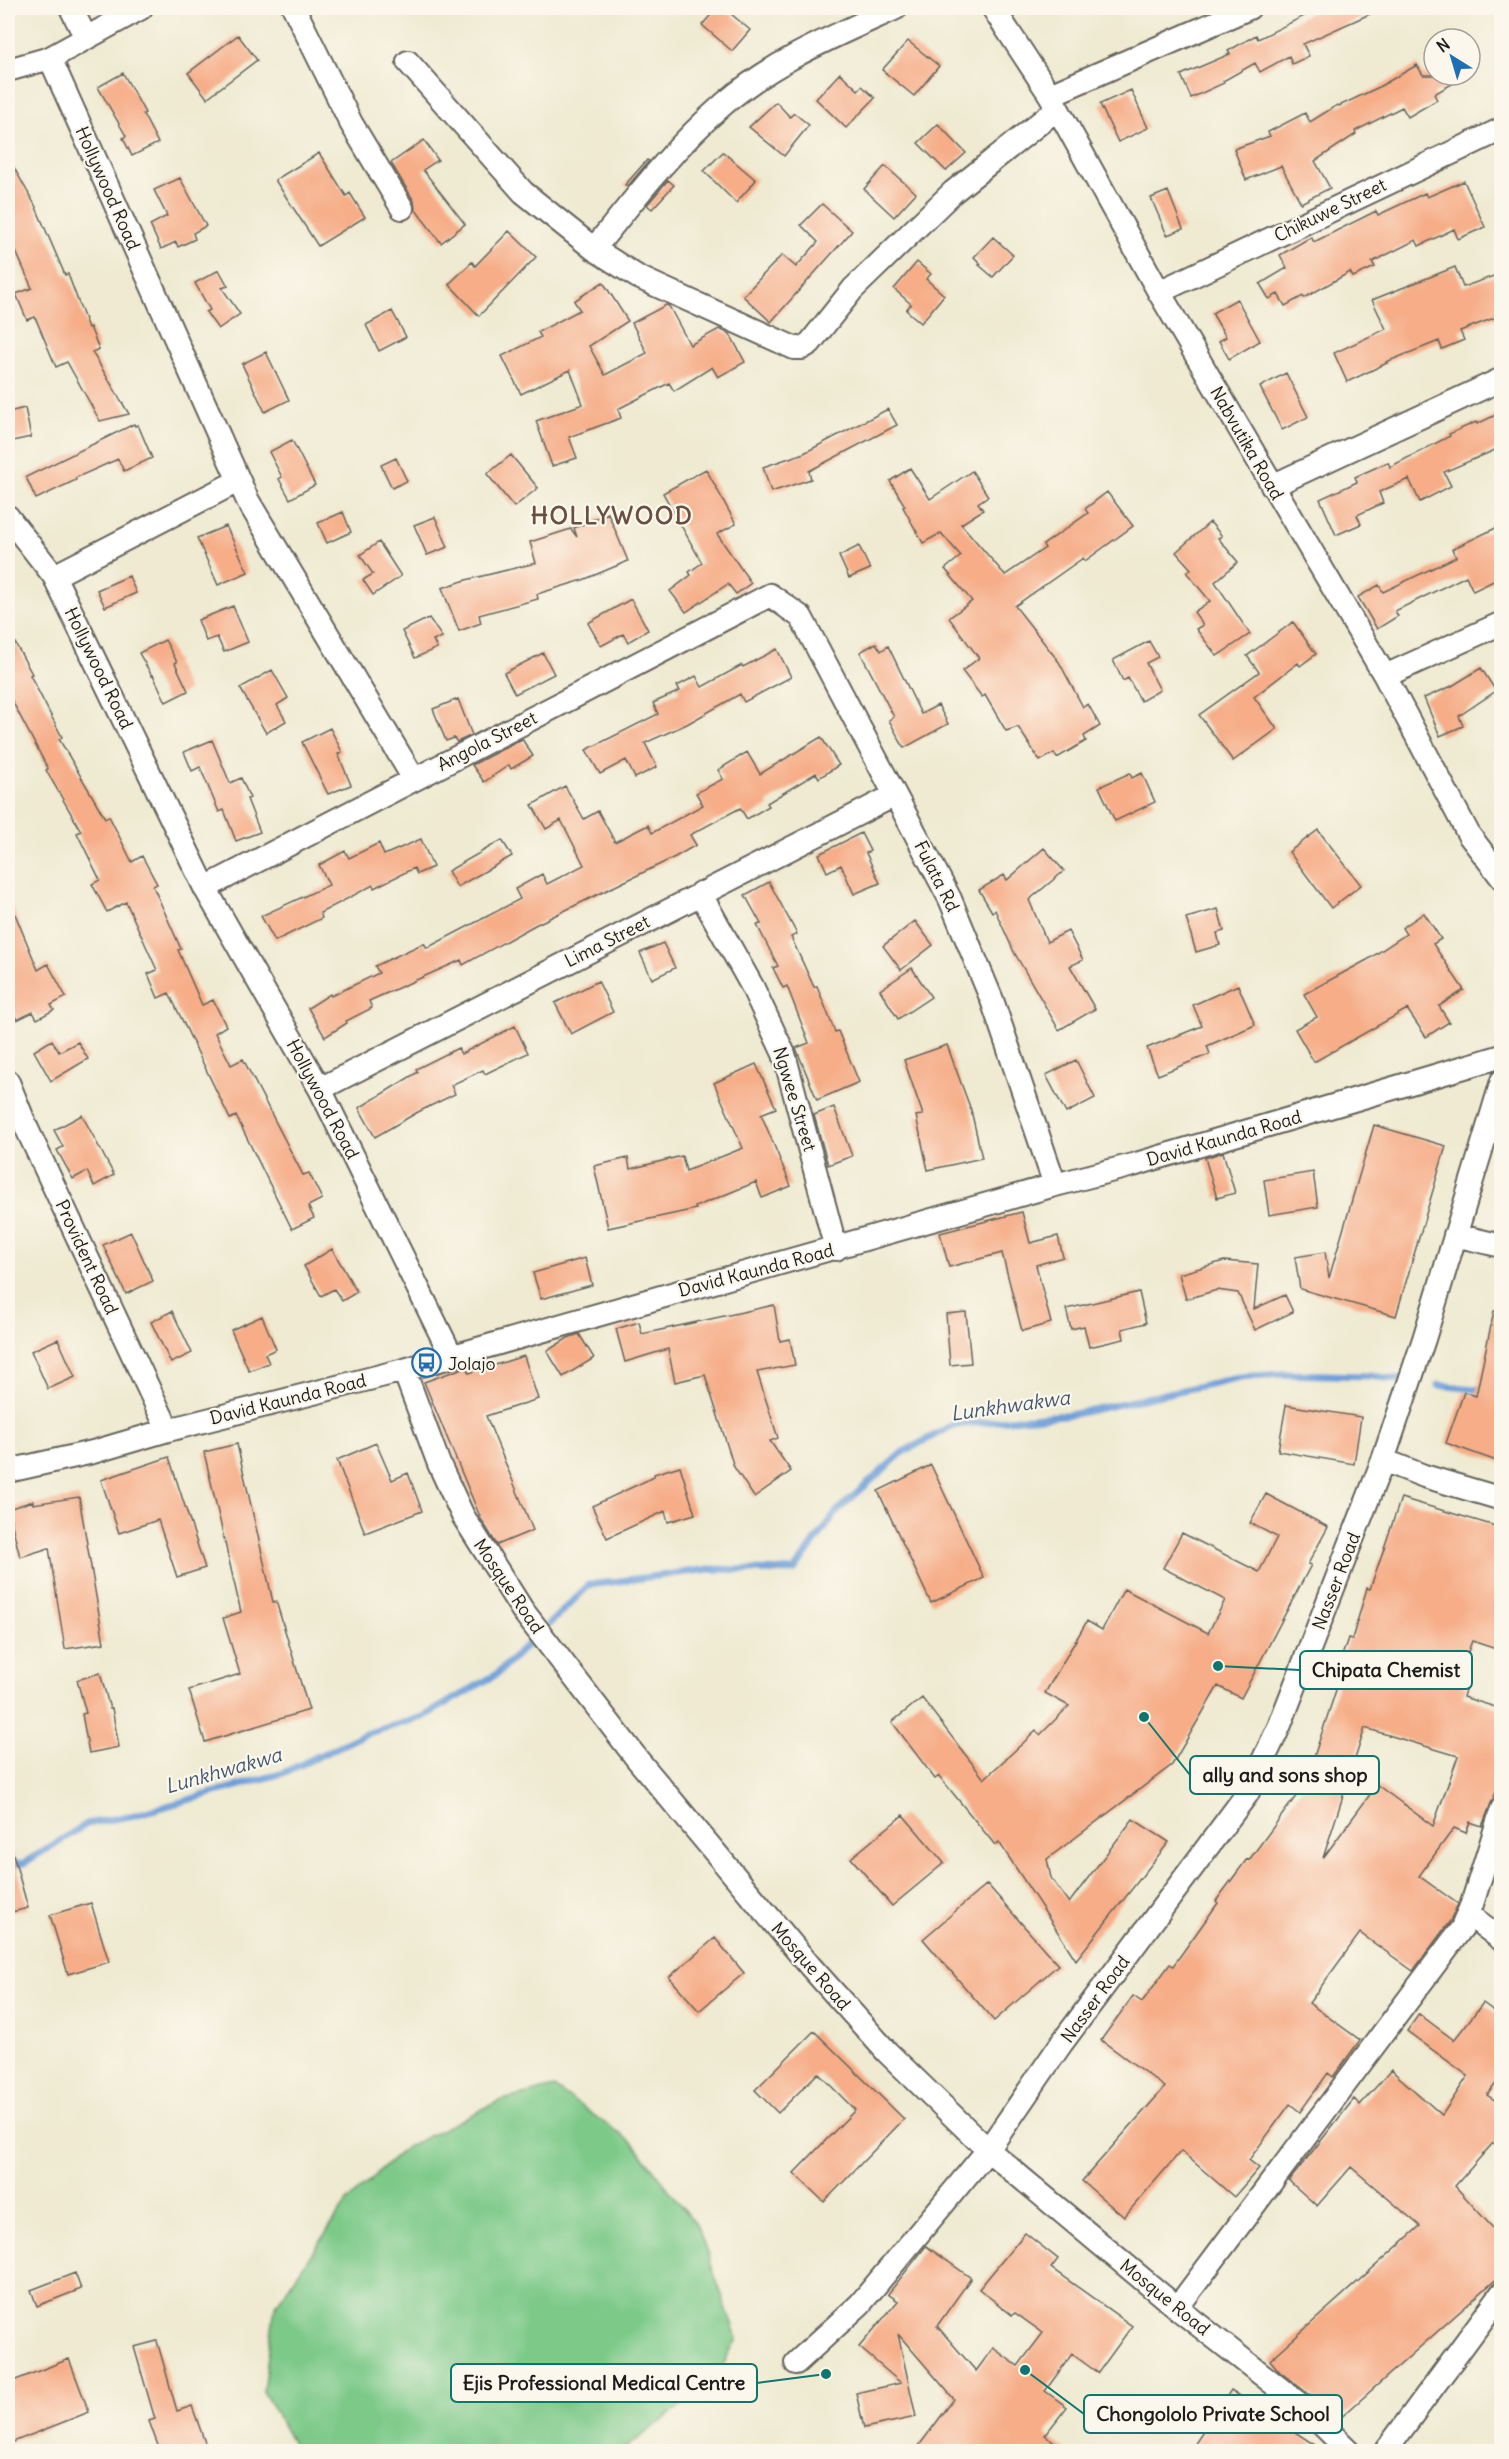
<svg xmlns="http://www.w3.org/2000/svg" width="1509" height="2459" font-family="Delius,sans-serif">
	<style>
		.green { fill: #7cc988; stroke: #4c7252; stroke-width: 1.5 }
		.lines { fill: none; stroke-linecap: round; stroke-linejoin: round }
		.stream { stroke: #6e9fd8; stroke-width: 7 }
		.building { fill: #f6ad88; fill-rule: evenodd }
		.minor-casing { stroke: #66645b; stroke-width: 26 }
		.minor { stroke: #fff; stroke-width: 22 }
		.labels { text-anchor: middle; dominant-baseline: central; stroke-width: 4.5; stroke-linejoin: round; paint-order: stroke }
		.street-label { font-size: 18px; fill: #1c1c1c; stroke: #fbf7ec }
		.poi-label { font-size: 18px; fill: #1c1c1c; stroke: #fbf7ec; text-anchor: start }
		.water-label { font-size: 20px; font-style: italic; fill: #415771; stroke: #fbf7ec }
		.district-label { font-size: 24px; font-weight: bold; letter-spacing: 1.5px; fill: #684f42; stroke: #fbf7ec }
		.leader { fill: none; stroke: #0f766e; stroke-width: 2 }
		.callout-dot { fill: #0f766e; stroke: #fbf7ec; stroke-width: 2 }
		.callout { fill: #fbf7ec; stroke: #0f766e; stroke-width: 2 }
		.callout-label { font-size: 20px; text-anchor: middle; font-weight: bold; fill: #1c1c1c }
	</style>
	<rect width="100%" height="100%" fill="#fbf7ec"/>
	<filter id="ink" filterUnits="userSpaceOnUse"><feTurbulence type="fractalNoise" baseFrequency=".0167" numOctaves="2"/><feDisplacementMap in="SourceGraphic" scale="12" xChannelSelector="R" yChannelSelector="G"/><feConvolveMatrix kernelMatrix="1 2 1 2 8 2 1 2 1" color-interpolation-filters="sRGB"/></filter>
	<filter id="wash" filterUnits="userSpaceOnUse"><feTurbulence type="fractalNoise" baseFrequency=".008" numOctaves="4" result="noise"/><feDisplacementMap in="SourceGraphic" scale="24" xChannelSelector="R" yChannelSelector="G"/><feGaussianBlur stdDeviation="1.35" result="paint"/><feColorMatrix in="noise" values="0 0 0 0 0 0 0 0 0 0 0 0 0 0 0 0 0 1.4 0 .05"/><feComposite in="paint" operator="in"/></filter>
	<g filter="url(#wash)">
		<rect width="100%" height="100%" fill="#efead1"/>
		<path class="green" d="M554,2087L633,2143L698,2227L737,2339L715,2380L622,2451L299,2452L296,2449L263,2391L275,2307L347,2202L406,2147L499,2101Z"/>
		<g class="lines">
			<path class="stream" d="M1438,1385L1484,1390
				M549,1624L589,1585L710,1569L794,1571L838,1510L903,1452L954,1425L1074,1414L1241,1377L1281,1374L1369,1376L1403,1380
				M8,1865L24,1863L87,1824L135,1815L283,1773L365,1734L423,1717L497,1674L533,1639"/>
		</g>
		<g id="blocks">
			<path class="building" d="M717,8H724L750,30L732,51L702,25Z
				M1320,8H1383L1303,44L1309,56L1292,64L1289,56L1260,72L1255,63L1223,81L1224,83L1191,98L1181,75L1230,54L1228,51L1256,35L1258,39Z
				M238,35L257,60L207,98L188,73Z
				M908,41L939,66L914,96L882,70Z
				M1417,65L1423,75H1468L1434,94L1437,100L1408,117L1402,107L1355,131L1356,134L1315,161L1330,188L1301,203L1281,166L1246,180L1234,149L1270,136L1268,132L1305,113L1310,122L1337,105L1339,106L1377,88Z
				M123,73L145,113L143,114L158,143L132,156L123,138L126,136L98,87Z
				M840,73L858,90L862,86L875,98L846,128L816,99Z
				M1131,90L1148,128L1118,142L1100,104Z
				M776,102L790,117L794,113L809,125L784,156L749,127Z
				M938,124L966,153L946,171L918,143Z
				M424,140L438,160L423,170L465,224L441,243L415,209L414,201L391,163Z
				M723,152L756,180L736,203L704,171Z
				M319,153L346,196L350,193L365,217L318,246L275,180Z
				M8,157L35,205L65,275L68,274L88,328L90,327L99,349L92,352L129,414L100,421L67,362L56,367L35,317L27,320L16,294L32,288L8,233Z
				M647,160L649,161L627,187L625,185Z
				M885,166L916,193L894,217L864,189Z
				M180,178L206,226L193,233L195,239L178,247L176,242L161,249L150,225L167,216L154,190Z
				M668,180L674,185L652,209L647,205Z
				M1464,181L1485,227L1458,239L1454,229L1419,246L1416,240L1372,262L1375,267L1353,277L1350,272L1304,298L1303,296L1285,306L1278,294L1269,299L1260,284L1287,268L1280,255L1311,237L1314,242L1376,211L1378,215L1425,193L1427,197Z
				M1168,191L1183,229L1167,235L1151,198Z
				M822,204L852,231L771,322L743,296L782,255L796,267L818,242L801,225Z
				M509,231L536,257L479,316L449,284L472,262L475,266Z
				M993,237L1013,255L993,277L979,265L981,264L974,257Z
				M917,262L931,274L926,279L944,295L921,323L906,310L911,304L894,289Z
				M1455,267L1463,287L1502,273V315L1460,331L1464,340L1442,349L1439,341L1386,362L1387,363L1347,382L1334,353L1386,329L1372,300Z
				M219,270L228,286L222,288L240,314L218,329L206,312L210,310L195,283Z
				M603,282L628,321L589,346L605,375L647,353L632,323L666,305L669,306L690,345L719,329L730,334L745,362L718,377L712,367L674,391L669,383L618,409L621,418L569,437L577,458L552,466L536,421L583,404L570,370L521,394L502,356L541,337L538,332L580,310L574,301Z
				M1237,299L1260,341L1229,359L1219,341L1226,337L1212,313Z
				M392,311L406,337L379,351L366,325Z
				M266,352L289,400L265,412L242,364Z
				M1286,373L1308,417L1282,430L1260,387Z
				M25,408L31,437L8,442V412Z
				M888,409L897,425L809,471L811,479L771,492L763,467L804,453Z
				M1502,412V447L1444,472L1451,486L1420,502L1409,479L1379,492L1383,503L1357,515L1361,524L1336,535L1320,499L1357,482L1355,477L1388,462L1390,467L1450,436L1449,434L1476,422L1477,424Z
				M134,424L135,426L138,425L152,458L124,471L118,459L75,478L76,480L36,499L26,477Z
				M292,440L315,485L290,499L279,479L282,477L269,452Z
				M511,455L538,488L514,507L487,474Z
				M396,458L407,481L392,488L381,465Z
				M910,468L930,499L972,471L988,496L978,503L983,510L961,524L1005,575L1045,548L1043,545L1088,513L1085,509L1107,492L1133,526L1085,561L1083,558L1015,606L1059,662L1083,707L1088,704L1100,726L1084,736L1086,741L1057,758L1054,753L1040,761L1018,727L1006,731L985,695L982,697L962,671L979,658L949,618L972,601L945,569L961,556L941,533L923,543L903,507L905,506L890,481Z
				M706,469L736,524L717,534L751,583L736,594L728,584L686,612L670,591L691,575L689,572L702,563L663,493Z
				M343,512L351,532L327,543L318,523Z
				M608,513L628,561L583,580L537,594L538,599L479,615L481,623L459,631L442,588L466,580L536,563L530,542L571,529L577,537L574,528Z
				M435,517L448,547L427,555L414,525Z
				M1210,522L1222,536L1218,538L1238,562L1215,582L1250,634L1217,656L1196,629L1203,625L1194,612L1210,601L1187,573L1191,569L1176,552Z
				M1502,525V577L1473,591L1466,576L1395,611L1398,616L1377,629L1358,597L1379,585L1383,592L1456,557L1452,549Z
				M226,526L248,572L218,585L197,538Z
				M379,542L401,576L373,595L363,580L373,574L360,555Z
				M859,546L870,569L849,578L839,556Z
				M129,576L136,593L105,607L97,590Z
				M631,599L648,630L628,642L623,634L601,646L588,623Z
				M233,606L248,642L224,652L217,637L206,641L198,620Z
				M429,618L442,637L433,640L437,648L415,658L402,631Z
				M1293,622L1316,654L1300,666L1298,663L1254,697L1277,729L1233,761L1199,715L1259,672L1247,656Z
				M8,630L32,674L30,675L62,737L59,739L105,818L109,816L132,862L142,856L157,884L153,886L181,949L178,950L202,1005L213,1000L226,1026L215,1033L231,1065L243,1059L303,1175L309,1173L322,1199L308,1206L314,1218L292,1229L236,1116L230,1119L169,993L158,998L148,974L157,970L126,902L107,912L92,884L100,880L77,833L81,831L46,770L48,769L8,693Z
				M165,640L177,662L175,663L188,691L166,702L153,675L152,676L139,653Z
				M1149,641L1158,657L1146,663L1160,690L1141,701L1128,678L1123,681L1113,660Z
				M876,643L881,651L888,646L921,714L938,705L948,724L904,748L889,720L894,717L860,652Z
				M777,649L791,677L744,702L740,694L687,724L645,743L657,767L635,778L626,760L600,774L586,750L658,714L653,703L680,691L677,686L696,676L702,687L742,665L743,667Z
				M543,653L554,674L515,694L504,673Z
				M1481,668L1496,691L1459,716L1463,726L1440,736L1424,698L1452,686Z
				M272,670L288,698L277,705L286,721L266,733L240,688Z
				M458,699L472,735L457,742L454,738L446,741L433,709Z
				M330,728L342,752L338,754L351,785L328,794L302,742Z
				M821,737L839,765L819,778L816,773L767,803L769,806L747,819L740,808L690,835L696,845L675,857L535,925L463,965L461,960L369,1001L372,1008L346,1021L347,1023L325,1037L308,1008L330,994L331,996L379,973L375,966L424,943L427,948L520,899L515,889L542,874L547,884L584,865L561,820L546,829L532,805L565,786L584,819L598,811L615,842L648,825L652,833L703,805L696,793L723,779L718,770L747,752L760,774Z
				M522,739L533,756L511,769L509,765L484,782L472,765Z
				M212,740L230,783L241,778L250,798L247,799L260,832L236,841L224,810L219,812L200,767L192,771L184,752Z
				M1130,773L1132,778L1142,773L1155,802L1115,821L1099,787Z
				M1318,830L1361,885L1331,908L1289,852Z
				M861,833L870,851L866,853L880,883L854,894L841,865L827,872L819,854Z
				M421,839L433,867L417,874L414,868L374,888L373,885L320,913L322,918L275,941L261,916L329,885L319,865L345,851L349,858L379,843L384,855Z
				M502,840L512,856L457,887L448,871Z
				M1044,848L1064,871L1029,900L1047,942L1068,931L1083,960L1070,966L1095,1009L1059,1030L1014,952L995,910L992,912L979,890L1004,875L1007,880Z
				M769,882L797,934L791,937L814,987L817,986L835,1032L838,1031L859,1082L817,1100L796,1048L809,1043L787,986L783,988L773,968L778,966L757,925L761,924L745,895Z
				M8,897L38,970L48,964L66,997L51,1005L54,1010L37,1019L33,1012L17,1020L8,1003Z
				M1218,909L1224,931L1217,933L1220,945L1196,952L1186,918Z
				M1424,913L1441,939L1433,944L1464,990L1439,1006L1449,1022L1426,1037L1407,1009L1314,1062L1295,1029L1317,1017L1304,994L1367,960L1406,934L1402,928Z
				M915,921L933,945L901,970L883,946Z
				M663,943L675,968L652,979L640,953Z
				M912,968L931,997L898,1019L880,990Z
				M598,981L613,1012L571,1034L555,1003Z
				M1238,985L1255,1025L1207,1046L1210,1054L1158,1075L1147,1048L1202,1026L1193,1005Z
				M515,1026L528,1053L485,1074L483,1070L451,1085L455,1094L418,1112L375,1137L359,1108L418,1072L416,1069L458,1048L461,1054Z
				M52,1040L59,1052L78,1042L88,1059L51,1081L34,1051Z
				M947,1045L971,1110L982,1158L928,1170L916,1116L923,1115L904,1060Z
				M1076,1060L1095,1098L1066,1113L1046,1075Z
				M756,1064L776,1108L761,1114L791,1186L762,1198L756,1182L695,1207L696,1209L608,1228L594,1166L628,1158L630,1169L682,1156L686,1171L743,1148L714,1083Z
				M834,1107L852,1156L828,1165L814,1115Z
				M82,1115L114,1175L94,1186L87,1171L73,1179L57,1150L63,1147L54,1130Z
				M1374,1125L1446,1146L1396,1316L1300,1289L1295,1257L1325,1252L1329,1278Z
				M1223,1152L1235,1193L1217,1198L1205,1158Z
				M1313,1172L1318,1207L1269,1215L1264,1180Z
				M1022,1212L1030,1243L1058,1236L1063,1257L1036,1265L1051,1323L1022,1331L1002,1253L949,1267L940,1233Z
				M131,1232L153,1281L126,1294L103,1245Z
				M332,1249L357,1292L342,1301L334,1289L321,1296L304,1266Z
				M585,1258L592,1285L541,1299L533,1273Z
				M1224,1261L1258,1264L1254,1309L1285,1295L1293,1312L1255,1330L1238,1293L1217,1290L1186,1299L1179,1274Z
				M1139,1292L1146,1323L1122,1329L1124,1339L1089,1347L1084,1326L1071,1329L1066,1309Z
				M774,1305L780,1341L790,1339L795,1365L757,1372L778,1438L770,1441L791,1471L754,1497L734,1467L705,1375L675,1382L668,1349L625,1362L616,1329L639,1322L642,1334Z
				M172,1311L192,1353L171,1363L151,1322Z
				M1494,1311L1502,1312V1463L1446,1443L1464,1392L1476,1396Z
				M966,1312L971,1363L950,1365L946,1314Z
				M262,1316L276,1349L265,1354L269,1363L249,1371L231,1330Z
				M579,1334L594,1358L563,1377L547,1351L568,1338Z
				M58,1339L75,1377L48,1389L31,1351Z
				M524,1356L538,1399L486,1416L533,1530L497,1545L481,1519L424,1382L466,1367L469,1373Z
				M1286,1405L1361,1417L1354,1464L1278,1451Z
				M376,1443L392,1480L408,1473L422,1511L365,1533L337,1460Z
				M237,1444L273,1602L276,1601L309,1710L205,1742L189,1690L240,1674L223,1618L241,1612L204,1452Z
				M169,1457L205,1568L177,1577L158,1520L119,1533L101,1480Z
				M931,1465L984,1578L931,1603L878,1491Z
				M680,1466L695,1514L668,1522L665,1511L607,1538L592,1506L654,1477V1474Z
				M1266,1494L1328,1527L1308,1564L1311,1565L1241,1698L1218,1686L1172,1765L1047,1859L1051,1878L1069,1903L1133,1819L1169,1842L1076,1960L999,1842L995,1845L939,1776L935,1779L892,1722L922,1698L984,1779L1036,1731L1040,1735L1069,1706L1045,1693L1087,1621L1102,1630L1124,1589L1208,1633L1225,1600L1163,1568L1182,1533L1259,1572L1277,1537L1250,1523Z
				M79,1497L104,1643L65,1649L49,1548L20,1557L8,1509L33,1501V1504Z
				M1401,1498L1502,1528V1651L1472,1641L1456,1683L1466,1686L1463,1697L1502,1709V1777L1482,1826L1470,1822L1466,1833L1454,1828L1419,1876L1458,1904L1450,1921L1413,1971L1360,1933L1309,2003L1360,2040L1333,2077L1328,2073L1300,2112L1290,2104L1249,2160L1259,2168L1234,2197L1181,2151L1124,2217L1082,2181L1165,2087L1101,2040L1133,1996L1142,2002L1170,1964L1173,1966L1218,1903L1216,1901L1247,1859L1249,1860L1305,1784L1338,1684L1333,1683L1348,1638L1352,1639L1367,1588L1370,1589ZM1365,1728L1458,1756L1433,1826L1377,1785L1323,1858Z
				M100,1673L110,1709L112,1708L119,1747L89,1753L82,1714L86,1713L77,1680Z
				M903,1815L944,1863L892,1906L851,1858Z
				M8,1854H13L28,1908L8,1913Z
				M987,1884L1058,1965L994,2021L923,1939Z
				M91,1903L109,1962L68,1974L50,1915Z
				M715,1938L744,1973L699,2011L669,1977Z
				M1483,2003L1502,2017V2076L1487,2095L1502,2105V2149L1493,2143L1455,2186L1502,2238V2274L1337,2421L1315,2399L1280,2372L1270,2360L1420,2226L1351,2167L1317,2206L1289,2181L1354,2099L1360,2105L1391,2070L1442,2115L1468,2076L1407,2031L1419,2014L1454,2040Z
				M814,2031L904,2119L824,2202L794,2173L855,2110L818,2073L778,2113L755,2090Z
				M1025,2233L1058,2259L1051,2268L1132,2326L1098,2373L1072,2354L1045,2391L1067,2407L1045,2435L1067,2451H915L954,2399L898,2334L916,2417L864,2428L856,2393L901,2383L859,2347L898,2301L888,2294L926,2246L971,2278L937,2326L976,2371L993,2348L1018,2366L1043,2333L1015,2313L1012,2315L979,2289Z
				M75,2273L81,2289L37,2306L31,2290Z
				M157,2341L177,2411L192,2406L208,2451H160L149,2421L155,2419L134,2347Z
				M69,2359L89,2412L8,2444V2383Z
				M1231,2390L1324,2451H1190Z"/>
		</g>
	</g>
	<g filter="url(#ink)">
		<use href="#blocks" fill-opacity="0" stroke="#66645b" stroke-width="1.5"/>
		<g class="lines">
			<defs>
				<path id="minor" d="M71,8L86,38
					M294,8L351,123L402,208
					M993,8L1050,95L1159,292L1385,676L1469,835L1502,878
					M50,58L248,501L414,779
					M408,62L523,192L594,249L638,277L794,348H802L810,343L853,289L953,192L1057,109
					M8,70L50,58L141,8
					M1050,95L1249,8
					M594,249C635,198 675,146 725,103C775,60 837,35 896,8
					M1159,292L1502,129
					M1272,486L1502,379
					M8,517L54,576L205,888L320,1089L451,1355
					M54,576L238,481
					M1385,676L1502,623
					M205,888L770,595L801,617L950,899L992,1000L1055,1185
					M700,893L752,986L784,1054L836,1249
					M8,1082L27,1129L168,1430
					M320,1089L895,795
					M1455,1235L1502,1246
					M404,1370L439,1464L463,1516L523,1611L638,1760L810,1966L887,2052L988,2150L1177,2308L1307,2410L1350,2452
					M1383,1460L1424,1476L1502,1499
					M8,1471L93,1452L168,1430L404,1370L1055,1185L1133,1165L1502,1056
					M1468,1914L1502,1940
					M1177,2308L1462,1928L1472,1904L1502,1809
					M796,2363L860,2304L988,2150L1061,2044L1247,1794L1279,1727L1383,1460L1424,1339L1502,1081
					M1385,2452L1502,2293"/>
			</defs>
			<use href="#minor" class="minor-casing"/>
			<use href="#minor" class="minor"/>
		</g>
	</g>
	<defs>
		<symbol id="bus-ring" viewBox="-11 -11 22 22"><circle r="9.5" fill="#fbf7ec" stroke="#1f6fb2" stroke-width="1.5"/><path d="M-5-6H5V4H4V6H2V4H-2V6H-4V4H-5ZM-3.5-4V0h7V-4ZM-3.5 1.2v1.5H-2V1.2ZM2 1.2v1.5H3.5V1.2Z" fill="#1f6fb2"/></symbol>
	</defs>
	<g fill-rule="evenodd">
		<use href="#bus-ring" x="410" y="1346" width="33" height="33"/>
	</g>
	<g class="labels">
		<g class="street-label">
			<text transform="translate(108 188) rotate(66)">Hollywood Road</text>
			<text transform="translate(1330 210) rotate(-26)">Chikuwe Street</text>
			<text transform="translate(1247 443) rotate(60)">Nabvutika Road</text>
			<text transform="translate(99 668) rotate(64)">Hollywood Road</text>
			<text transform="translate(487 741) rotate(-27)">Angola Street</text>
			<text transform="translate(937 876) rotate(63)">Fulata Rd</text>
			<text transform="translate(607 941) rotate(-27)">Lima Street</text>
			<text transform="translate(323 1099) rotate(62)">Hollywood Road</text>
			<text transform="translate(795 1099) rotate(73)">Ngwee Street</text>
			<text transform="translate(1224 1138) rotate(-16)">David Kaunda Road</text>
			<text transform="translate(87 1257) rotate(65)">Provident Road</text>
			<text transform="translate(756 1270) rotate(-15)">David Kaunda Road</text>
			<text transform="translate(288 1399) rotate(-14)">David Kaunda Road</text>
			<text transform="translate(1336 1581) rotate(-69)">Nasser Road</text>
			<text transform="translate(509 1586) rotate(56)">Mosque Road</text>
			<text transform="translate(811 1966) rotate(49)">Mosque Road</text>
			<text transform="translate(1095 1999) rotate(-54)">Nasser Road</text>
			<text transform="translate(1165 2297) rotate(39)">Mosque Road</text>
		</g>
		<g class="poi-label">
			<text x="448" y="1363">Jolajo</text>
		</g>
		<g class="water-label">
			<text transform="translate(1010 1405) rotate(-8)">Lunkhwakwa</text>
			<text transform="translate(223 1770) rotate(-16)">Lunkhwakwa</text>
		</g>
		<g class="district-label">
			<text x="612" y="515">HOLLYWOOD</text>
		</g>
	</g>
	<path class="leader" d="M1218 1666L1300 1670M1144 1717L1190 1775M826 2374L757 2383M1025 2370L1084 2414"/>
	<g class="callout-dot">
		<circle cx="1218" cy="1666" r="6"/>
		<circle cx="1144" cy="1717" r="6"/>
		<circle cx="826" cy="2374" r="6"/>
		<circle cx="1025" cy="2370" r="6"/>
	</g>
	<g class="callout">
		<rect x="1300" y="1651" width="172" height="38" rx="6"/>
		<rect x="1190" y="1756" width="189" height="38" rx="6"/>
		<rect x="451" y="2364" width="306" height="38" rx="6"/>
		<rect x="1084" y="2395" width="258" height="38" rx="6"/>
	</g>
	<g class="callout-label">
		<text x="1386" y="1677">Chipata Chemist</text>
		<text x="1285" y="1782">ally and sons shop</text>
		<text x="604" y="2390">Ejis Professional Medical Centre</text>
		<text x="1213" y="2421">Chongololo Private School</text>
	</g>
	<rect width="1509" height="2459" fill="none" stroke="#fbf7ec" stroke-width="30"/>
	<g transform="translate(1452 57) rotate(323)"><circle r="28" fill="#fbf7ec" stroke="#a29f99" stroke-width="1.5"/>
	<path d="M0-4.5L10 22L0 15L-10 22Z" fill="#1f6fb2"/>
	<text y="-9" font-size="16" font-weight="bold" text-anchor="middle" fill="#1c1c1c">N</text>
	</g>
</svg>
